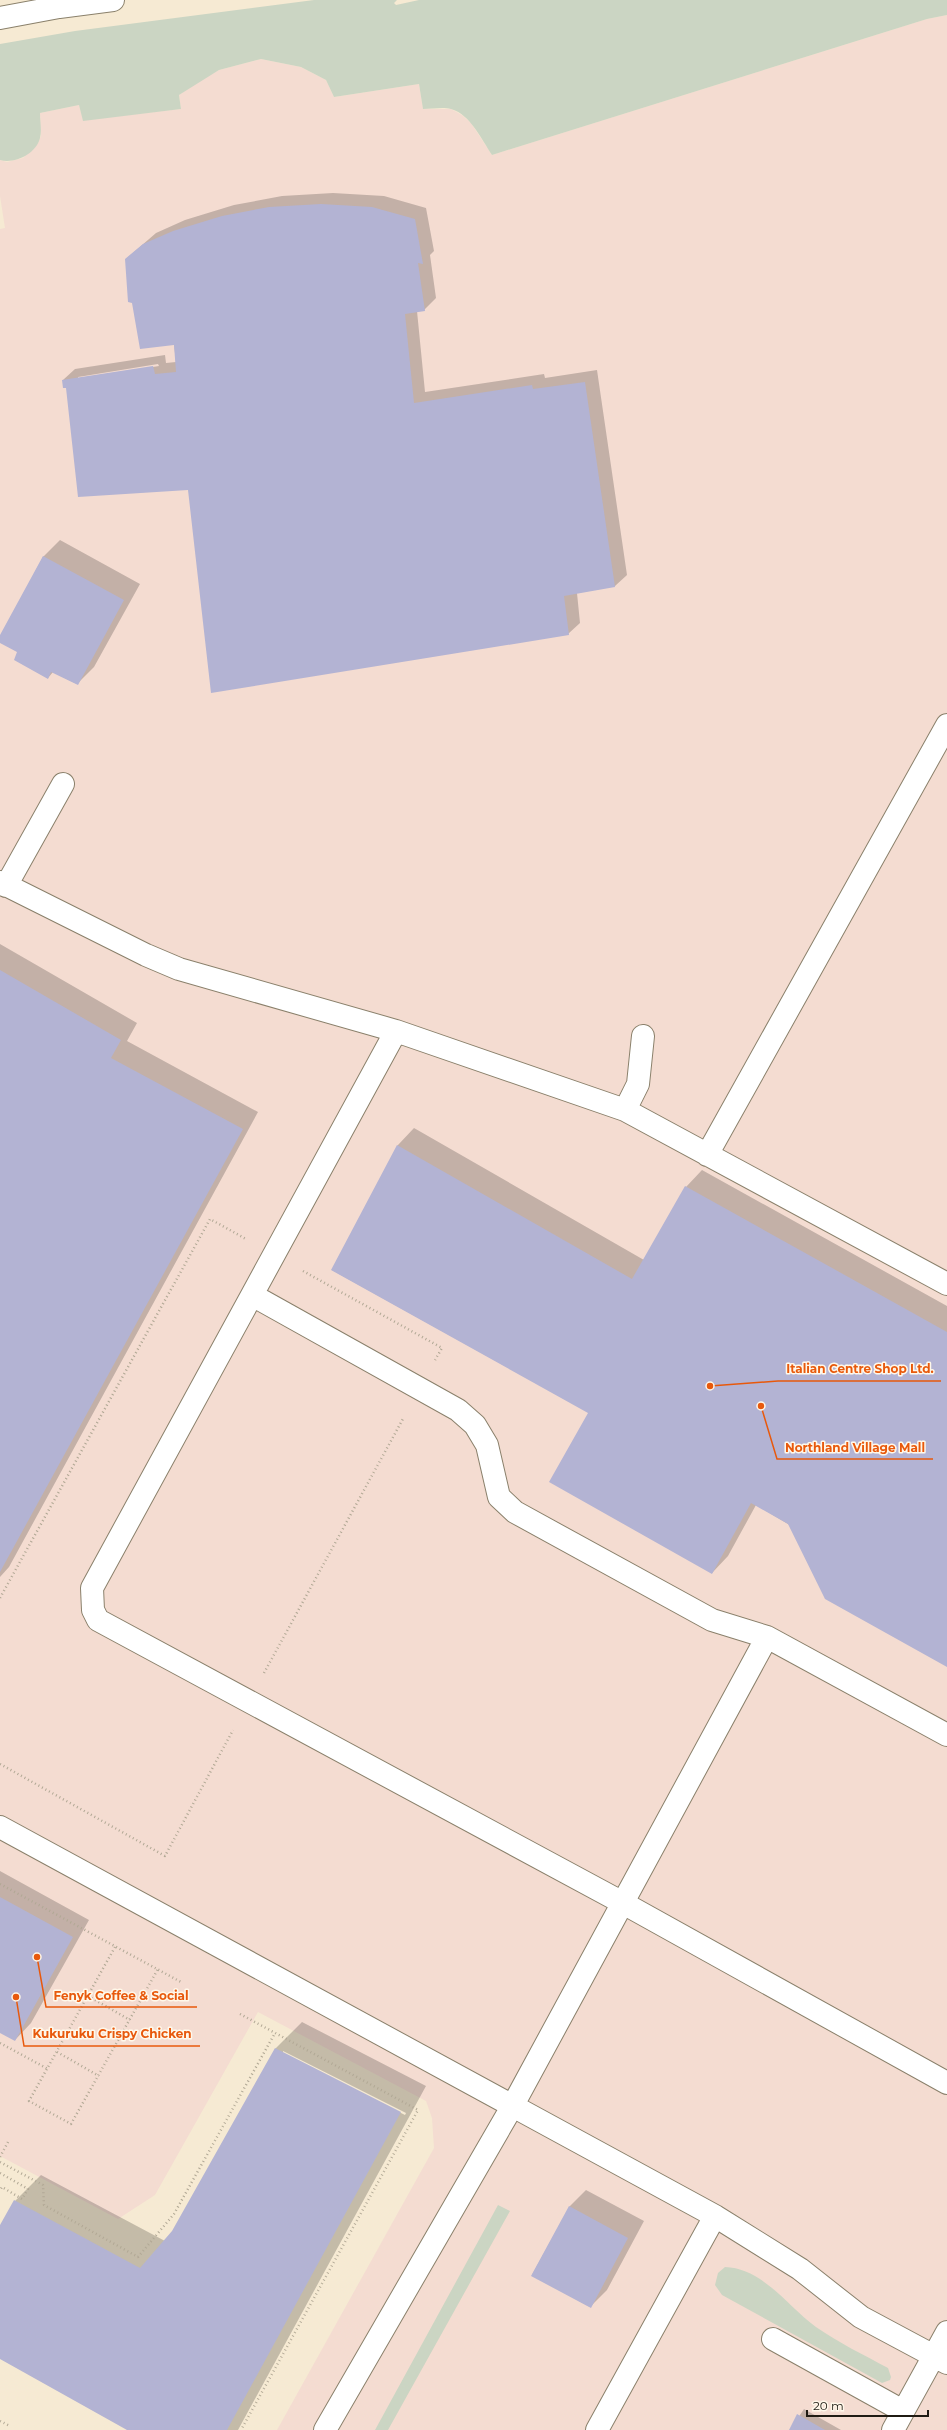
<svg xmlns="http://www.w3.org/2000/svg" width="947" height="2430" font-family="Montserrat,sans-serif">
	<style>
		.commercial { fill: #f4dcd1 }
		.green { fill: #cbd5c3 }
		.shadow { fill: #0003; fill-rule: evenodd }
		.building { fill: #b3b3d3 }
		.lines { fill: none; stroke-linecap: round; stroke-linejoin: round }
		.minor-casing { stroke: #8a806b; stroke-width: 24 }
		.highway-casing { stroke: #8a806b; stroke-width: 24 }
		.path { stroke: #b1a895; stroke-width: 2.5; stroke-dasharray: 1 3; stroke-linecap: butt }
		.minor { stroke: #fff; stroke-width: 22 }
		.highway { stroke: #fff; stroke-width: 22 }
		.leader { fill: none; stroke: #e8590c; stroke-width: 1.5 }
		.callout-dot { fill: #e8590c; stroke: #fff8ea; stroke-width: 1.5 }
		.callout-label { font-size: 12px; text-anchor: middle; font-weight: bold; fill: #e8590c; stroke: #fff8ea; stroke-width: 3; stroke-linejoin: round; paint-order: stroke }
	</style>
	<rect width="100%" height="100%" fill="#f6ead3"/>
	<path class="commercial" d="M947,15V2430H277L434,2148L432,2118L426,2101L258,2012L155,2195L118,2219L0,2156V229L5,228L0,196V160L7,162L23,158L38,143L41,136L40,113L79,105L83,120L181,109L179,95L199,81L219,70L261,59L301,67L326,80L334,97L419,84L423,109H451L462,115L471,123L492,155L927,19Z"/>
	<path class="green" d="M314,0H397L394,3L396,5L419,0H947V15L927,19L492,155C482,140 470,114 451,109C443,107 432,109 423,109L419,84L334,97L326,80L301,67L261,59L219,70L179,95L181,109L83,121L79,105L40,113C40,121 42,130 40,138C36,154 15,164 0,160V44L75,31Z
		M498,2205L510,2211L388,2430H375Z
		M725,2267C763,2268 788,2307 816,2327C839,2343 864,2355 888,2368L891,2377L890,2380L882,2383L722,2295L715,2285L718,2273Z"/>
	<path class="shadow" d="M333,193L384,196L426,208L434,251L430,255L436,298L424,310L417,311L425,392L544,374L545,378L597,370L627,575L615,586L577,593L580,623L568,634L189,488L67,387L63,380L75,369L165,355L166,363L176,362L174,344L126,259L156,233L185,220L234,205L282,196ZM158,364L159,366L78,379V377Z
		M60,540L140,584L94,667L77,684L53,672L48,678L18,652L0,642V638L43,557Z
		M0,944L137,1023L127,1041L258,1112L9,1567L0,1577Z
		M414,1128L644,1260L686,1187L702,1170L947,1306V1665L788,1524L756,1505L728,1556L712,1573L590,1413L332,1270L398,1145Z
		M0,1871L89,1920L31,2023L15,2040L0,2032Z
		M302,2022L426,2086L238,2430H129L0,2358V2227L15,2201L41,2175L165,2241L173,2232L276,2048ZM283,2051L406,2113L405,2115L283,2053Z
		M586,2190L644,2221L607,2290L590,2307L532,2275L570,2206Z
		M804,2409L841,2430H790Z"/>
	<path class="building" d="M321,204L372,207L415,219L423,264L418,263L425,311L405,314L414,403L532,385L533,389L585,382L615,587L564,596L569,635L211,693L188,490L78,497L66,388H63L62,380L153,366L155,374L176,372L174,345L140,349L132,303L128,302L125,259L143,244L173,231L222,216L269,207Z
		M43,556L124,600L78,685L51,672L48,679L14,660L17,652L0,643V635Z
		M0,970L121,1040L111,1058L243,1129L0,1572Z
		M397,1145L632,1279L685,1186L947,1332V1667L825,1599L788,1524L751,1503L712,1574L549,1482L588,1413L331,1270Z
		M0,1897L73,1937L15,2041L0,2033Z
		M275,2048L401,2112L227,2430H127L0,2359V2225L14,2200L140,2268L172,2231Z
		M569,2206L628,2238L591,2308L531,2276Z
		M797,2414L825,2430H789Z"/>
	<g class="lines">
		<defs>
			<path id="minor" d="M0,882L146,955L179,969L396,1031L625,1110L947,1284
				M6,886L63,784
				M625,1110L638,1084L643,1036
				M707,1155L947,725
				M252,1295L396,1031
				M947,1735L767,1637L712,1620L515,1512L499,1497L487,1445L475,1425L458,1410L252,1295L92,1588L93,1610L98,1620L623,1903L947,2083
				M0,1827L715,2216L800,2269L861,2317L947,2363
				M773,2339L903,2411
				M325,2430L513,2105L767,1637
				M597,2430L715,2216
				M893,2430L947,2332"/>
			<path id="highway" d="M0,18L59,7L113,0"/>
		</defs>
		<use href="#minor" class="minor-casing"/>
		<use href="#highway" class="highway-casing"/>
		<path class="path" d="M303,1271L442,1348L435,1360
			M0,1598L210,1219L246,1239
			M264,1673L404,1417
			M0,1764L165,1856L233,1730
			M0,1884L181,1982
			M115,1947L29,2101L71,2124L158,1969
			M88,1996L130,2020
			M240,2014L418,2110L241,2430
			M0,2043L48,2069
			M57,2052L99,2076
			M0,2157L8,2142
			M0,2162L43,2185L44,2205L138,2257L174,2214L275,2033
			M0,2173L28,2189L22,2199L2,2187L0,2190
			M0,2421L10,2426"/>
		<use href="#minor" class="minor"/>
		<use href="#highway" class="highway"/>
	</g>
	<path class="leader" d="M710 1386L778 1381H941M761 1406L777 1459H933M37 1957L46 2007H197M16 1997L24 2046H200"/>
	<g class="callout-dot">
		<circle cx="710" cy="1386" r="4"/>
		<circle cx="761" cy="1406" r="4"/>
		<circle cx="37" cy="1957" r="4"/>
		<circle cx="16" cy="1997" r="4"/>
	</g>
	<g class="callout-label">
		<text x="860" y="1373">Italian Centre Shop Ltd.</text>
		<text x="855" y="1452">Northland Village Mall</text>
		<text x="121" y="2000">Fenyk Coffee &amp; Social</text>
		<text x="112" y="2038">Kukuruku Crispy Chicken</text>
	</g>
	<path d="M807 2410v6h121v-6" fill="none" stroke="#1f1b13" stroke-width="2"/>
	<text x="813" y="2410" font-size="12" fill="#1f1b13" stroke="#fff8ea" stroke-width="3" paint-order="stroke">20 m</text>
</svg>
